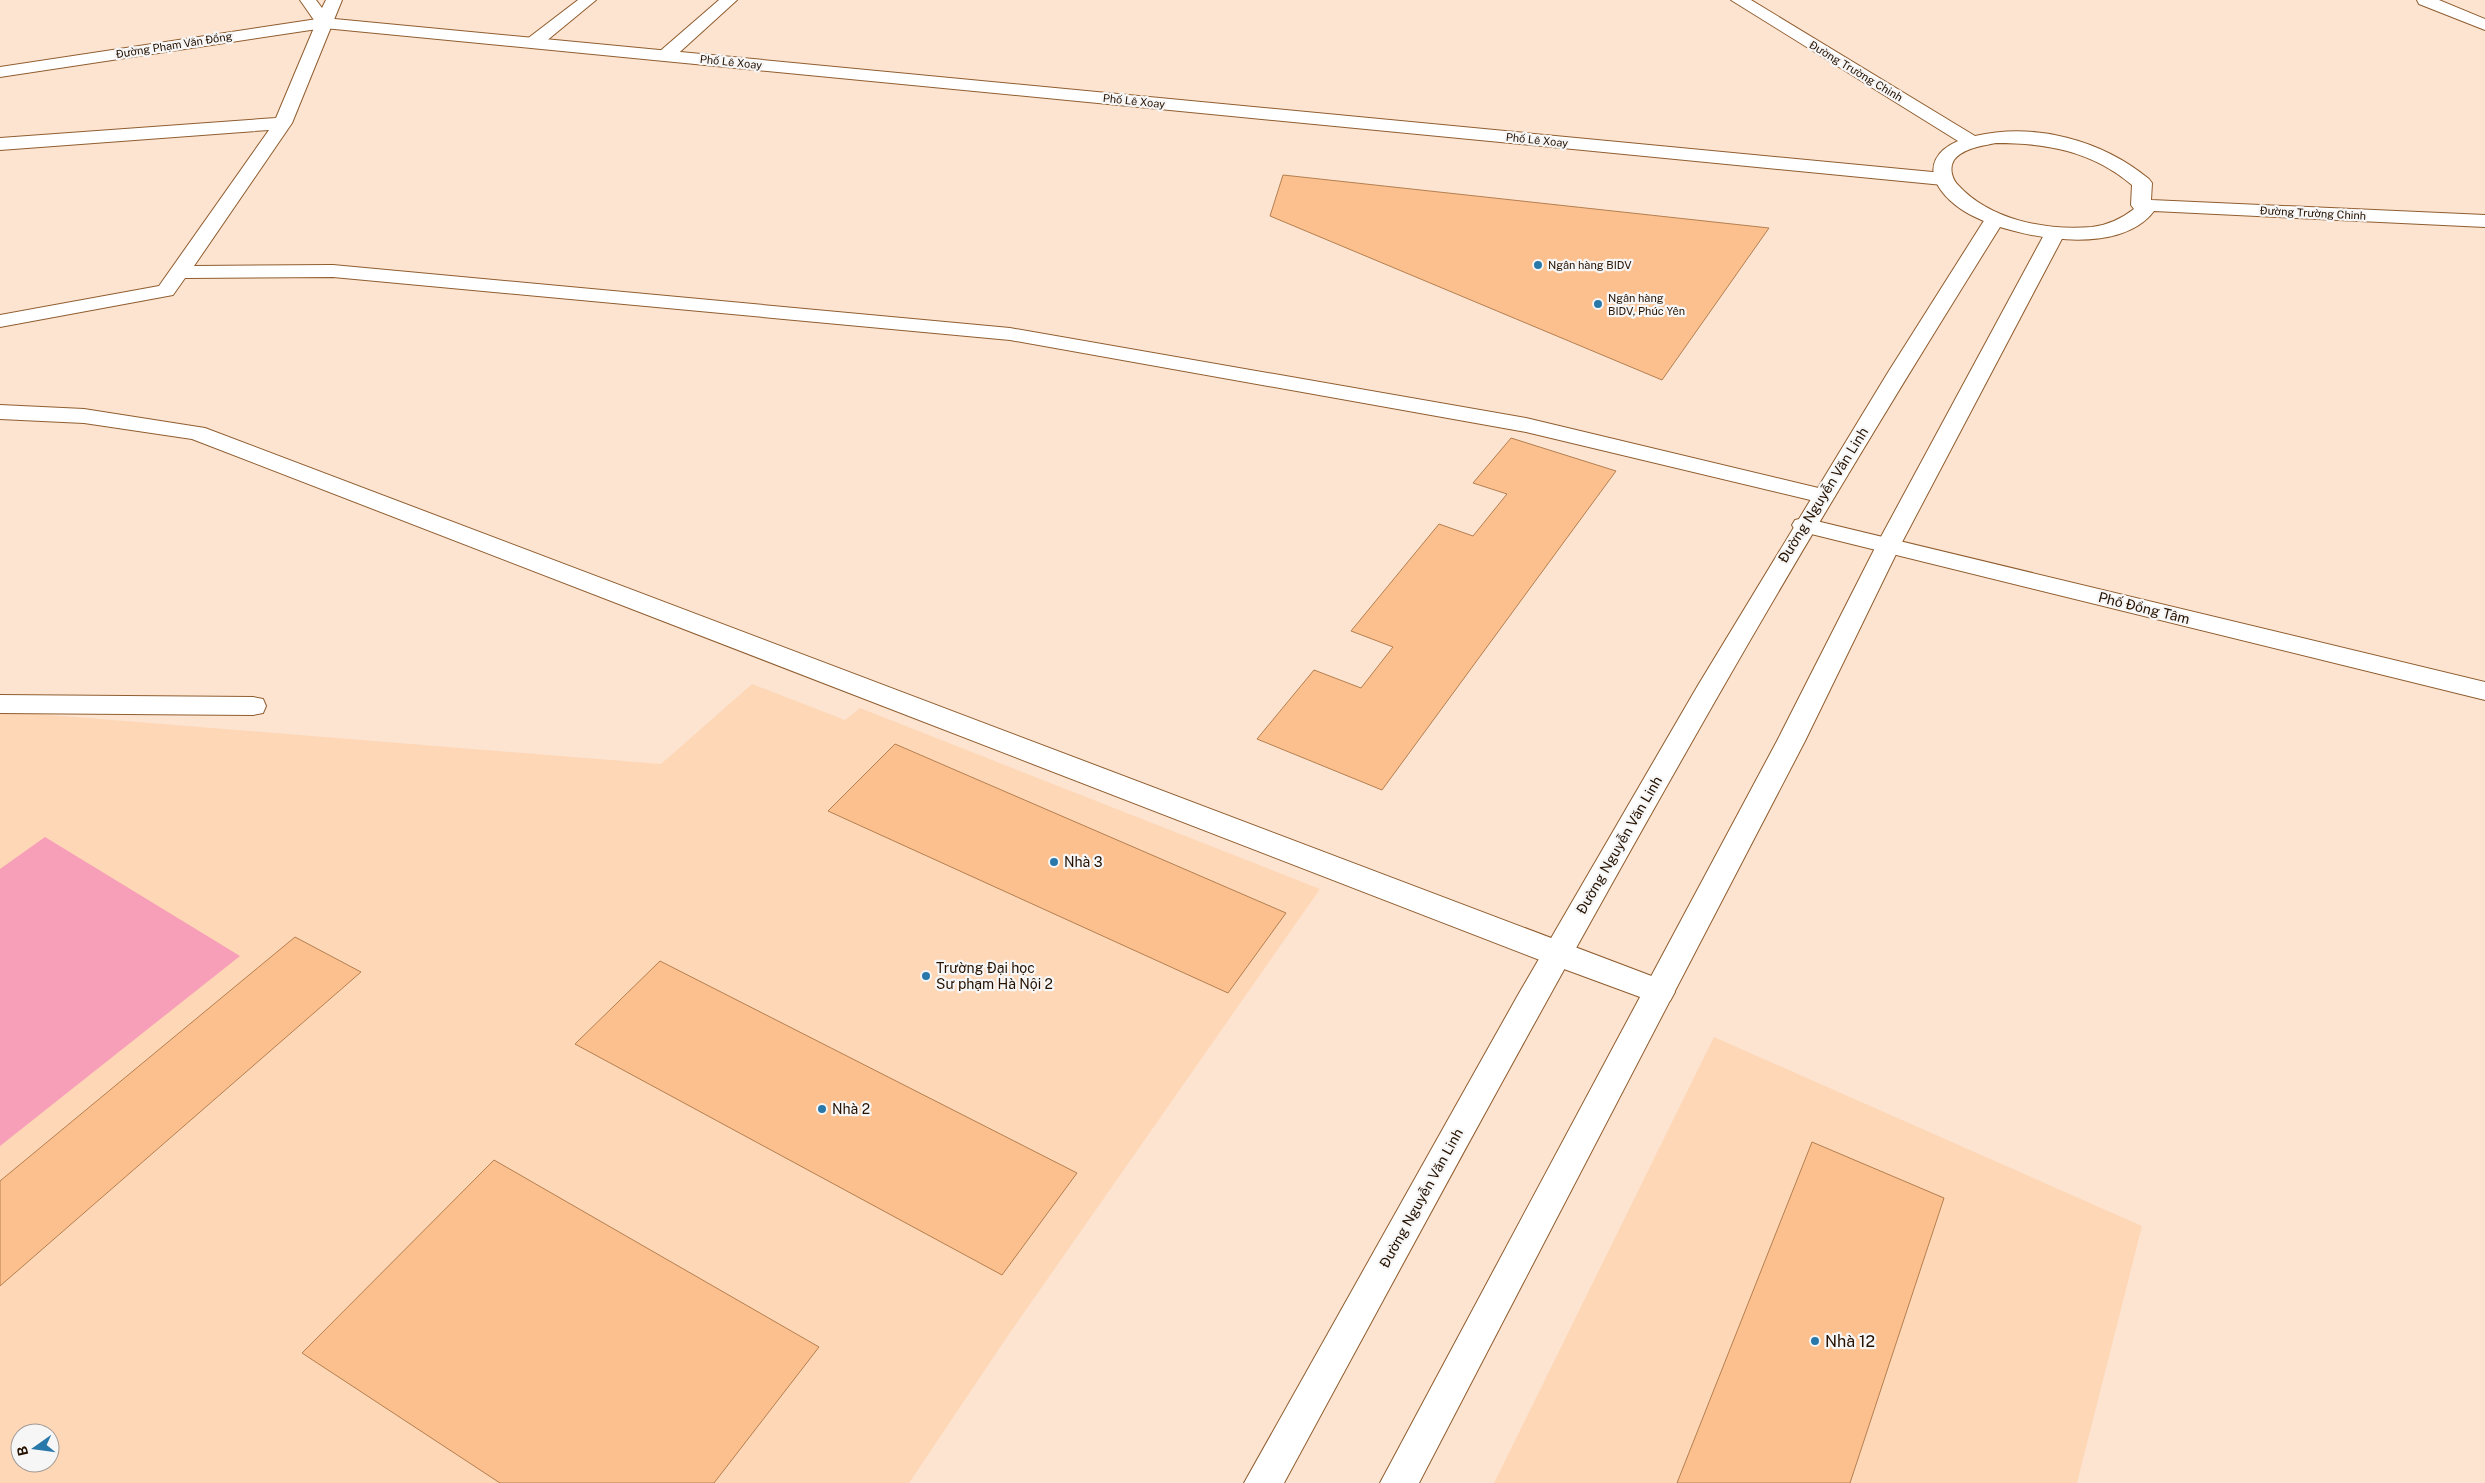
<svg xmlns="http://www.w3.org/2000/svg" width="2485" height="1483" font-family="'Public Sans',sans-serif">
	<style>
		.built { fill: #fed7b7; fill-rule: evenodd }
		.green { fill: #f79fb8 }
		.building { fill: #fcc08e; stroke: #b47f50 }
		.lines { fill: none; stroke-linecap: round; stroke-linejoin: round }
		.minor-casing { stroke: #905d2f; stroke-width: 2 }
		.tertiary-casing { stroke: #905d2f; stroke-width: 2 }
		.secondary-casing { stroke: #905d2f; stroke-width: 2 }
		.minor { fill: #fff; fill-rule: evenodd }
		.tertiary { fill: #fff; fill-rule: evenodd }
		.secondary { fill: #fff; fill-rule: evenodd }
		.poi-dot { fill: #2978aa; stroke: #f6f6f6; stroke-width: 2 }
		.labels { text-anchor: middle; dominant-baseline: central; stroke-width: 4.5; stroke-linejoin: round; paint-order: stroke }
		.far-street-label { font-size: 11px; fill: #251100; stroke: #f6f6f6 }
		.far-poi-label { font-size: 11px; fill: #251100; stroke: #f6f6f6; text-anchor: start }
		.street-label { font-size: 14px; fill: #251100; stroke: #f6f6f6 }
		.poi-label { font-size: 14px; fill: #251100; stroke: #f6f6f6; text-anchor: start }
		.near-poi-label { font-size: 16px; fill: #251100; stroke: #f6f6f6; text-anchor: start }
	</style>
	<rect width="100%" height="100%" fill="#fce4d1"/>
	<path class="built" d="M752,684L845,720L860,708L1320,889L1007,1337L909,1483H0V711L661,764ZM20,1433H50V1463H20Z
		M1714,1037L2142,1226L2077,1483H1494Z"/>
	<path class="green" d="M45,837L240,956L0,1146V869Z"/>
	<path class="building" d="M1283,175L1769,228L1662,380L1270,216Z
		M1511,438L1616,471L1382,790L1257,739L1314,670L1361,688L1393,647L1351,631L1439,524L1473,536L1507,494L1473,483Z
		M895,744L1286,913L1228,993L828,811Z
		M295,937L361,972L0,1286V1181Z
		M660,961L1077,1173L1002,1275L575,1044Z
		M1812,1142L1944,1198L1850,1483H1677Z
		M494,1160L819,1347L714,1483H500L302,1353Z"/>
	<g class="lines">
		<defs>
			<path id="minor" d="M300,0H316L322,8L326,0H342L292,123L194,266L333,265L1010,328L1526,418L1831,491L1835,496L1831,501L1823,503L1526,432L1010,340L333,277L185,278L173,295L0,327V315L159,286L269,130L0,150V138L276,118L316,23Z
				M578,0H596L539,47H527L524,43L527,39Z
				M719,0H737L671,60H659L656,56L659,52Z
				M2417,0H2439L2485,19V30L2419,4Z
				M0,405L84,409L205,428L1670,983L1675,992L1670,1001L1659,1004L1545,962L192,439L84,423L0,419Z
				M1804,518L2485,682V700L1795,530L1792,525L1795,520Z
				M0,695L253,697L263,699L266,706L263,713L253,715L0,713Z"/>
			<path id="tertiary" d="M324,18L1943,173L1950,175L1953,179L1950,183L1943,185L324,28L0,77V67Z
				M1995,213L2002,215L2005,219C1908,374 1813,530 1722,689C1572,951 1428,1217 1284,1483H1244L1518,995L1697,687L1887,374L1985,219L1988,215Z
				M2055,227L2062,229L2065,233L1900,546L1805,741L1419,1483H1380L1777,741L1876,546L2045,233L2048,229Z"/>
			<path id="secondary" d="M1731,0H1751L1975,136C2035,122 2102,140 2149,179L2152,183L2151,200L2485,215V227L2154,211C2119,258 2016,238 1973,216C1940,200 1911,162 1958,141ZM1996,143C2047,143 2092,151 2132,185L2131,205L2134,209C2121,219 2108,225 2092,227C2046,231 1990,220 1958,185C1952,179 1949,168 1954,160C1963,148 1982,146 1996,143Z"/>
		</defs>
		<use href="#minor" class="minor-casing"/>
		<use href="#tertiary" class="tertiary-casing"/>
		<use href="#secondary" class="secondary-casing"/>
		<use href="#minor" class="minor"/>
		<use href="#tertiary" class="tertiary"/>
		<use href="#secondary" class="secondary"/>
	</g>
	<g class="poi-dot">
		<circle cx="1538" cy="265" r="5"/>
		<circle cx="1598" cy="304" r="5"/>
		<circle cx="1054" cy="862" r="5"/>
		<circle cx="926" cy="976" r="5"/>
		<circle cx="822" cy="1109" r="5"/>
		<circle cx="1815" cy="1341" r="5"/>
	</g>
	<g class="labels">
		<g class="far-street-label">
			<text transform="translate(174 45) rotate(-9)">Đường Phạm Văn Đồng</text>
			<text transform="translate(731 62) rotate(6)">Phố Lê Xoay</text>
			<text transform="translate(1856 71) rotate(31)">Đường Trường Chinh</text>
			<text transform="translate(1134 101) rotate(6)">Phố Lê Xoay</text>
			<text transform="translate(1537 140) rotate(6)">Phố Lê Xoay</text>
			<text transform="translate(2313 213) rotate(3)">Đường Trường Chinh</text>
		</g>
		<g class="far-poi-label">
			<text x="1548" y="265">Ngân hàng BIDV</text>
			<text x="1608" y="298">Ngân hàng<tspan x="1608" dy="13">BIDV, Phúc Yên</tspan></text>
		</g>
		<g class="street-label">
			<text transform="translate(1823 495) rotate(-58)">Đường Nguyễn Văn Linh</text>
			<text transform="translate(2144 608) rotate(14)">Phố Đồng Tâm</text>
			<text transform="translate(1619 845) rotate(-60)">Đường Nguyễn Văn Linh</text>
			<text transform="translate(1421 1198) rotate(-61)">Đường Nguyễn Văn Linh</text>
		</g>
		<g class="poi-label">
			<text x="1064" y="862">Nhà 3</text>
			<text x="936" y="968">Trường Đại học<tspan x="936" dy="16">Sư phạm Hà Nội 2</tspan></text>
			<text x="832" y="1109">Nhà 2</text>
		</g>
		<g class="near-poi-label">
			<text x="1825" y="1341">Nhà 12</text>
		</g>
	</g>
	<g transform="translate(35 1448) rotate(256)"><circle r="24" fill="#f6f6f6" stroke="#a29a94"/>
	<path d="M0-4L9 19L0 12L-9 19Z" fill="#2978aa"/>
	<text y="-8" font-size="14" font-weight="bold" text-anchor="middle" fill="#251100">B</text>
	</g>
</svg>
